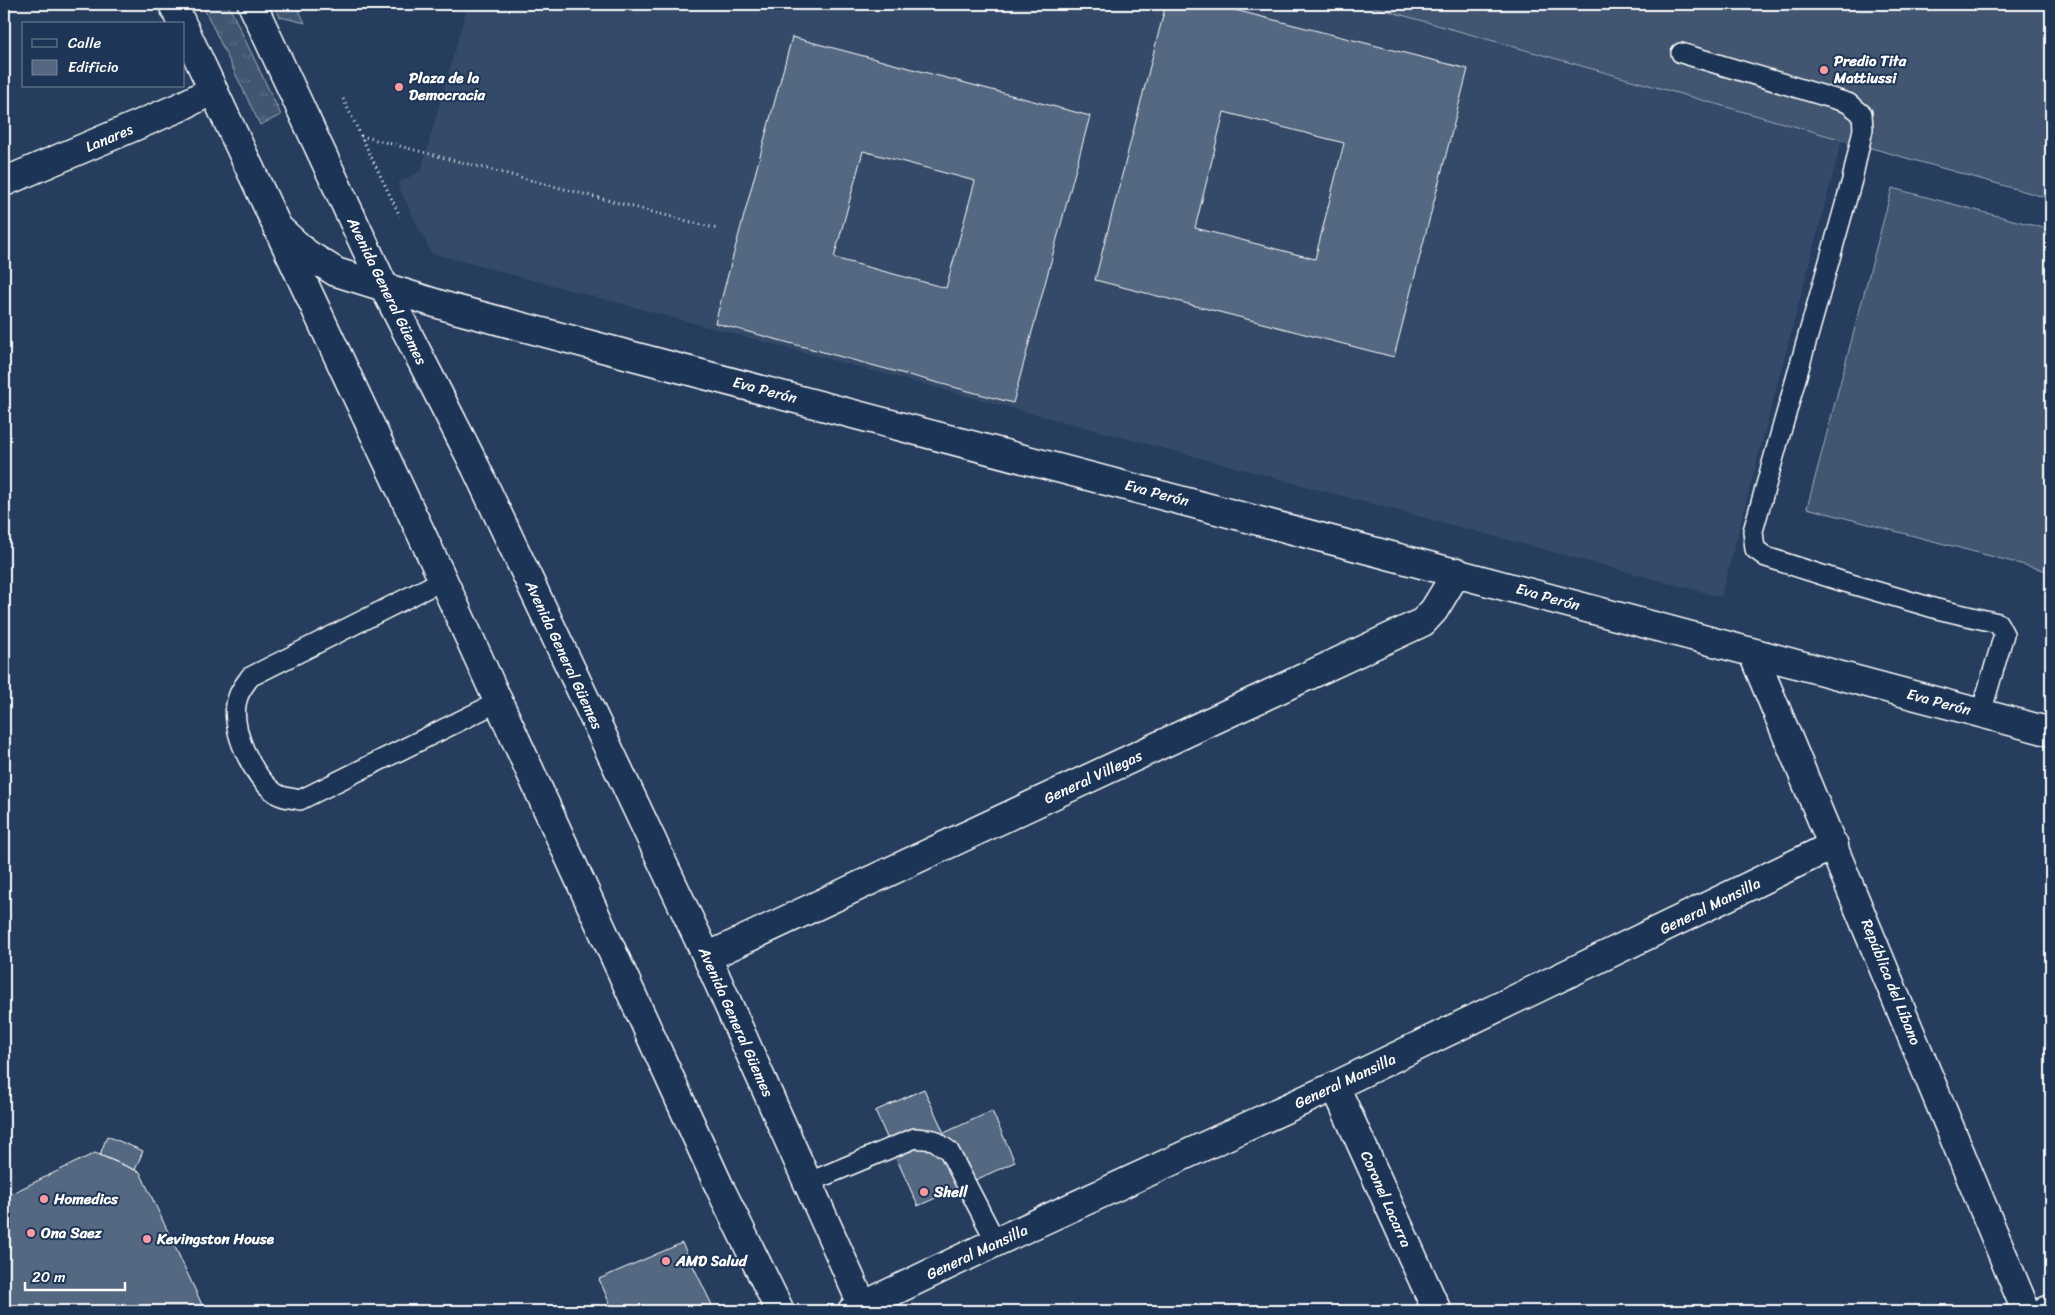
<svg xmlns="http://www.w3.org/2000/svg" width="2055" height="1315" font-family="Sriracha,sans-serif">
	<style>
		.built { fill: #344a68 }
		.grass { fill: url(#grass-tufts); stroke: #a0aab8 }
		.pitch { fill: #425672; stroke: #a0aab8 }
		.building { fill: #556781; stroke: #fff; fill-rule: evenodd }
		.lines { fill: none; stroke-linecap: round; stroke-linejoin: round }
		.service-casing { stroke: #fff; stroke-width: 22 }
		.minor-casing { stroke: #fff; stroke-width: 31 }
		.secondary-casing { stroke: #fff; stroke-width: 31 }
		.path { stroke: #fff; stroke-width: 3; stroke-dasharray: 1 4; stroke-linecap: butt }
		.service { stroke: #1d3557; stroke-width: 19 }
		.minor { stroke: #1d3557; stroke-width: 28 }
		.secondary { stroke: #1d3557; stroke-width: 28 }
		.poi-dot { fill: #ff9aa2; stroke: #1d3557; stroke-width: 2 }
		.labels { text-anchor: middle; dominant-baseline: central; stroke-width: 4; stroke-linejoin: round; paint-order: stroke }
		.poi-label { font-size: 15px; font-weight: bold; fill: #fff; stroke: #1d3557; text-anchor: start }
		.street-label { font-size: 15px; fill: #fff; stroke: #1d3557 }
	</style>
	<defs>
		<pattern id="grass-tufts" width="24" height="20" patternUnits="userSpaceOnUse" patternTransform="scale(1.25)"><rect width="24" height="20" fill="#425672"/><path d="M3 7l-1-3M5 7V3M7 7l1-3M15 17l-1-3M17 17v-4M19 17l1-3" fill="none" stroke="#5e6f87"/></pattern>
	</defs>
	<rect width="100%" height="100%" fill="#263d5e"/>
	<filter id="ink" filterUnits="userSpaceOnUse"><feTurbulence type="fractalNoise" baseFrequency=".02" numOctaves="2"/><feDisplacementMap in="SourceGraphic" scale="10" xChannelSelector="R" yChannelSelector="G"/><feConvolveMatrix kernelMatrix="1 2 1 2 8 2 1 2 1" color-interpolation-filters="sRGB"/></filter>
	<g filter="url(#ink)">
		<path class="built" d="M468,4H1363L1842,140L1721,597L431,253L397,184L421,170Z"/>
		<path class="grass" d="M202,4H228L281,115L260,125Z
			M274,4H296L305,23L280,17Z"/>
		<path class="pitch" d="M1363,4H2051V199Z
			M1892,188L2051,230V572L1807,508Z"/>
		<path class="building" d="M1166,4H1211L1468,69L1394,357L1095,280ZM1224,112L1344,143L1315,259L1195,228Z
			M792,37L1090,116L1013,403L715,323ZM863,151L975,181L946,288L834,258Z
			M924,1089L944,1133L992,1111L1015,1162L918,1206L875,1111Z
			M107,1136L143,1151L135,1170L100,1155Z
			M95,1153L140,1172L205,1311H4V1197Z
			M682,1243L715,1311H613L599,1279Z"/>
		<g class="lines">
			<defs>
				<path id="service" d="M1681,53L1848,103L1862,114L1863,129L1852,180L1753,531L1755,549L1766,557L1841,581L1937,609L1998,623L2004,634L1981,713
					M443,580L250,677C246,683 240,690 238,697C227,725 253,779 277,794C283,798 293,798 300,800L498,702
					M807,1183L915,1138L934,1140L949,1151L996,1242"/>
				<path id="minor" d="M4,182L180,107L213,90
					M277,227L307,254L336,272L451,308C985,448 1518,589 2051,732
					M1753,654L2026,1311
					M707,957L1423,622L1434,610L1457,572
					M1335,1086L1437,1311
					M852,1311L996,1242L1335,1086L1834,845
					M2046,1311L2051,1309"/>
				<path id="secondary" d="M173,4L182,24
					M252,4L385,289L476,468L707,957L865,1311
					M184,28L443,580L719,1186L780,1311"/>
			</defs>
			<use href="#service" class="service-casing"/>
			<use href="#minor" class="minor-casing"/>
			<use href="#secondary" class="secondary-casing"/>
			<path class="path" d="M343,99L400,216
				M361,136L718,229"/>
			<use href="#service" class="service"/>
			<use href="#minor" class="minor"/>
			<use href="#secondary" class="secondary"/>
		</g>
	</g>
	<g class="poi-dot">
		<circle cx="1824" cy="70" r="5"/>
		<circle cx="399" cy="87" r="5"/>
		<circle cx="924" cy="1192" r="5"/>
		<circle cx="44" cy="1199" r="5"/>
		<circle cx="31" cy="1233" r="5"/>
		<circle cx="147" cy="1239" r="5"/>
		<circle cx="666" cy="1261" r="5"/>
	</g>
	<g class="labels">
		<g class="poi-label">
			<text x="1834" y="61">Predio Tita<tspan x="1834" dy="17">Mattiussi</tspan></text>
			<text x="409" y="78">Plaza de la<tspan x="409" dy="17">Democracia</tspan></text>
			<text x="934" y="1192">Shell</text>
			<text x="54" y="1199">Homedics</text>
			<text x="41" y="1233">Ona Saez</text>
			<text x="157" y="1239">Kevingston House</text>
			<text x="676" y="1261">AMD Salud</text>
		</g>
		<g class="street-label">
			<text transform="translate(109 138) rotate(-23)">Lanares</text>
			<text transform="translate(387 291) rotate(64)">Avenida General Güemes</text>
			<text transform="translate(765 390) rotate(15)">Eva Perón</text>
			<text transform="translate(1157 493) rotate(15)">Eva Perón</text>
			<text transform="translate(1548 597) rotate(16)">Eva Perón</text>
			<text transform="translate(564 655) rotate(65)">Avenida General Güemes</text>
			<text transform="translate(1939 702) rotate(15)">Eva Perón</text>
			<text transform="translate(1093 777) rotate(-25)">General Villegas</text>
			<text transform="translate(1710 906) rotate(-26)">General Mansilla</text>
			<text transform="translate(1891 982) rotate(68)">República del Líbano</text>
			<text transform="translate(736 1022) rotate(66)">Avenida General Güemes</text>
			<text transform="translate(1345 1081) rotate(-25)">General Mansilla</text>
			<text transform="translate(1386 1199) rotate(66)">Coronel Lacarra</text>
			<text transform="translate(977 1252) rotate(-25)">General Mansilla</text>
		</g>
	</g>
	<rect width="2055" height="1315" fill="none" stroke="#1d3557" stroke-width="20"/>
	<rect x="10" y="10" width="2035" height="1295" fill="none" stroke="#fff" stroke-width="2" filter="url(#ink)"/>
	<rect x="22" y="22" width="162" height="65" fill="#1d3557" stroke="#77869a"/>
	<rect x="32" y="39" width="25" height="8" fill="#1d3557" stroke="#77869a"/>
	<text x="68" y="48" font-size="15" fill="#ffffff">Calle</text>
	<rect x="32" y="60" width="25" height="15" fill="#556781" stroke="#77869a"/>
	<text x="68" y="72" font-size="15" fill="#ffffff">Edificio</text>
	<path d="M25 1282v8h100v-8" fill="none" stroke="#ffffff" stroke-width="2.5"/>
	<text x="32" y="1282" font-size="15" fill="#ffffff" stroke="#1d3557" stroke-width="4" paint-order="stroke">20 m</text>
</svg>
